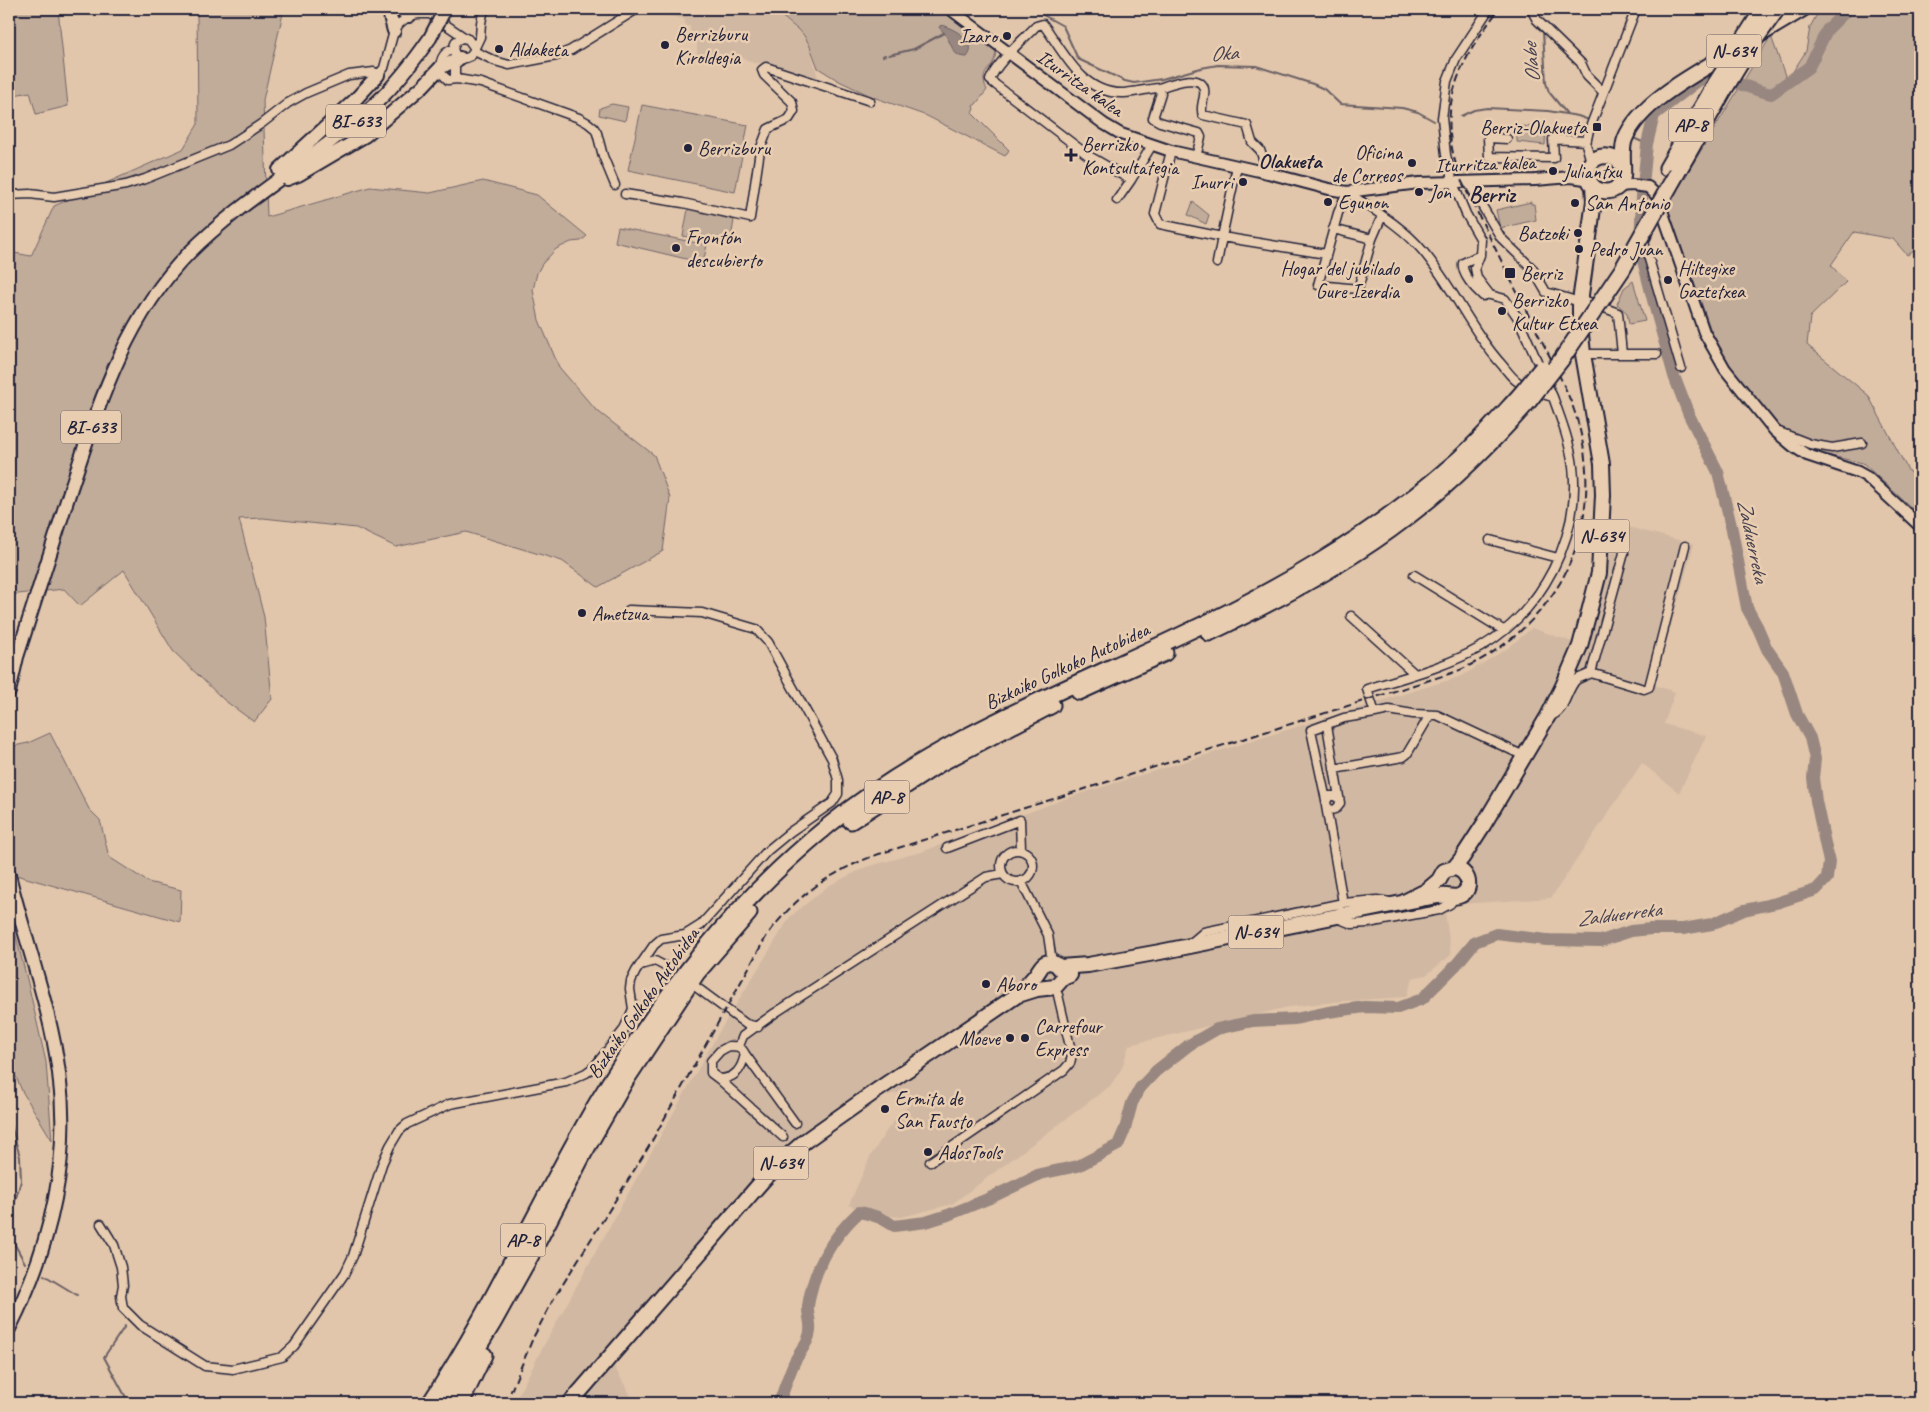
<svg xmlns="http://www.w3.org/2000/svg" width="1929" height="1412" font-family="Caveat,sans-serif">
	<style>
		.built { fill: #d1b8a2 }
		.green { fill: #c1ab99; stroke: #72666a }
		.water { fill: #988780; stroke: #695f64 }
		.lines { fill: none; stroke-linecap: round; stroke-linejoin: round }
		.stream { stroke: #695f64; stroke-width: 2 }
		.river { stroke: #988780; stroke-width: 12 }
		.minor-casing { stroke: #22223b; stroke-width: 11 }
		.tertiary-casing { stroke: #22223b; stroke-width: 14 }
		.primary-casing { stroke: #22223b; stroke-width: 16 }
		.trunk-casing { stroke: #22223b; stroke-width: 18 }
		.motorway-casing { stroke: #22223b; stroke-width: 19 }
		.minor { stroke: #e9cdb0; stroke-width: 8 }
		.tertiary { stroke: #e9cdb0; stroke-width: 10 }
		.primary { stroke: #e9cdb0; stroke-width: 12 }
		.trunk { stroke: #e9cdb0; stroke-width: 14 }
		.motorway { stroke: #e9cdb0; stroke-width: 15 }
		.rail { stroke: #22223b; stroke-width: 2; stroke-dasharray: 8 4; stroke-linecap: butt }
		.primary-bridge-casing { stroke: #22223b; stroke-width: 16; stroke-linecap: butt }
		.motorway-bridge-casing { stroke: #22223b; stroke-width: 19; stroke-linecap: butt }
		.primary-bridge { stroke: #e9cdb0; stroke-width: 12 }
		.motorway-bridge { stroke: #e9cdb0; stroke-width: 15 }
		.poi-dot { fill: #22223b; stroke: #e9cdb0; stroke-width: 2 }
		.labels { text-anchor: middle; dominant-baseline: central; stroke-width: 5; stroke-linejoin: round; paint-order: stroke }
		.shield { fill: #e9cdb0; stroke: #5e555e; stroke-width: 1 }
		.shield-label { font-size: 19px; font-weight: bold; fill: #22223b }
		.poi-label { font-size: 20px; fill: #22223b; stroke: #e9cdb0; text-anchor: start }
		.street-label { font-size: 20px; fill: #22223b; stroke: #e9cdb0 }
		.water-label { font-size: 21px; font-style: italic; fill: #454050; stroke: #e9cdb0 }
		.neighbourhood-label { font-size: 21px; font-weight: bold; fill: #22223b; stroke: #e9cdb0 }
		.quarter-label { font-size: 22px; font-weight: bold; fill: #22223b; stroke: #e9cdb0 }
	</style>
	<rect width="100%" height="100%" fill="#e1c6ab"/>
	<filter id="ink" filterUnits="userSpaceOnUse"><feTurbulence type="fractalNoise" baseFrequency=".02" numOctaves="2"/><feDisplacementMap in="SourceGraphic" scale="10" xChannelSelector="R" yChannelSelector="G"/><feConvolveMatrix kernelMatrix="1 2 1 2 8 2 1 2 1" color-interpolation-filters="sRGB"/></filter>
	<g filter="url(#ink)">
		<path class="built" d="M653,9H768L777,13L803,35L809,44L818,78L763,63H753L742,57L697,56V32H690V26H686L684,19L653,12Z
			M1609,522L1694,544L1654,685L1675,692L1664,724L1706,736L1679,793L1642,763L1551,898L1444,905L1451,955L1426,975L1413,978L1406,997L1344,1001L1288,1007L1129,1045L1122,1068L1110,1086L952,1204L902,1217L873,1215L849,1205L870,1157L889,1127L910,1104L911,1098L907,1093L901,1092L877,1098L799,1157L715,1243L612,1363L635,1403H514L543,1347L625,1199L719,1032L761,964L790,917L828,886L866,867L921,852L1070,797L1462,676L1508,648L1532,628L1584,646L1608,551Z"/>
		<path class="green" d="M9,9H58L68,106L36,114L30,92L9,96Z
			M197,9H284L263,100L267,217L370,187L430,193L483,181L537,195L587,236L581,241L571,242L556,249L542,264L537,273L533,290L539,320L559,367L595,409L654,455L670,498L663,551L598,587L562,561L466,532L396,547L356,528L263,518L239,519L264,617L272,699L254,722L224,700L173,651L124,570L80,606L64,589L9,595V252L31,256L54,206L183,149L198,124Z
			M773,9H943L996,51C995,71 977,69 987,90L976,104L973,106L974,109L972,113L1009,150L1005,156L927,116L873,97L839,81L818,68L809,44L803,34Z
			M1820,9H1920V248L1907,255L1893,239L1854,232L1831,265L1846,282L1810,317L1807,345L1868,395L1909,472L1920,476V513L1918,514L1863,463L1803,450L1762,408L1728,362L1711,331L1667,206L1771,36L1787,81L1806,51L1810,27Z
			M612,104L628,107L625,121L599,115L600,108Z
			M642,105L748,125L735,192L628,170Z
			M1517,126L1546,127L1545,145L1517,142Z
			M1193,202L1209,215L1206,224L1188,215Z
			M1531,202V204H1534L1536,220L1500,228L1496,210Z
			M688,209L734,220L730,245L683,236Z
			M618,227L707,245L703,263L615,242Z
			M1633,281L1645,321L1629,324L1627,313L1617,304L1624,288Z
			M50,733L89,809L100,820L109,857L148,882L181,890L180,922L9,873V747L28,743Z
			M9,909L28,983L46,1062L52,1140L22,1091L9,1060Z"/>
		<path class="water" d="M941,25C953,28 980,42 967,57C955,57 954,51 949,41C947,36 943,32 939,27Z"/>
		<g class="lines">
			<path class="stream" d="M1037,9L1045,16L1063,26L1078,59L1125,81L1134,83L1162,79L1201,68L1218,65L1256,66L1313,84L1324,89L1340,104L1402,108L1418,112L1434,121
				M1533,20L1543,31L1546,83L1549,92L1567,114
				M889,55L914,49L944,33
				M883,56L885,55
				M1461,116L1474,110L1487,108L1548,111L1578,116L1589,120
				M1631,137L1647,144
				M9,1118L20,1157L21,1181L9,1221
				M9,1229V1234L25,1263
				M44,1275L77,1295
				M125,1326L104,1357L129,1403"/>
			<path class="river" d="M779,1403C784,1390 788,1376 794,1363C798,1354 806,1346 809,1336C813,1325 807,1316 808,1306C813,1270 832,1237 859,1212C872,1214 883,1218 894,1226L926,1222L948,1215L990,1198L1040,1174L1078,1166L1118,1145L1125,1129L1132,1103L1140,1088L1156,1071L1189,1045L1217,1029L1253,1021L1295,1019L1328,1012L1365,1007L1398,1008L1422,999L1456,965L1475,942L1496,934L1547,940L1601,941L1631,931L1651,929H1683L1712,924L1744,910L1776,903L1816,890L1827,878L1829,862L1816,801L1813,778L1815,759L1810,738L1797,714L1783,672L1767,649L1758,628L1747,608L1732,530L1718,472L1689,415L1674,376L1655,308L1640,249L1642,196L1647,144L1654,115L1698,81L1713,75L1760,91L1771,94L1809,67L1827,30L1848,9"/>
			<defs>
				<path id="minor" d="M1531,9L1537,20L1581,63L1587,76L1603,92
					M474,47L468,39L462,38L456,41L453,49L455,54L460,58H466L471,56L480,37L481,23L484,9
					M453,49C442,53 439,62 441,73L448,80L457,79L481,83L579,118L588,123L594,128L597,133L603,156L615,185
					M474,51L495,61L509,65L556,56L571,50L637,9
					M457,79L455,75V65L461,59
					M1159,88C1173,83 1208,70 1204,96C1203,103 1200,109 1203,115L1247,125L1252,142L1260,150L1268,173
					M1507,139L1488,138L1489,157L1554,158L1553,139L1586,141
					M1152,145L1131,180L1089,156L996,85L990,80C996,63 1023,40 1036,26L1043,24C1064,52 1082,95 1124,93C1136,92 1147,89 1159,88L1161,93L1153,118L1160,122L1199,133L1201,137L1196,157
					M1171,151L1155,214L1160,224L1222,237L1217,263
					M1591,162L1586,144L1589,130L1636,9
					M1237,166L1222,237L1326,254
					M1468,182L1501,238L1532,268L1546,292L1580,302
					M625,194L683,203L750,218L760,150L768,129L789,119L794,111L792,102L764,75L762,70L766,67L870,101
					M9,195L30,194L54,197L126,185L145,179L229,145L261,124L288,103L306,93L349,75L374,72L378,75L384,68L394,31L400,23L409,16L418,14H430L467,39
					M1117,200L1131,180
					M1382,216L1372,239L1358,289L1318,285L1338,213L1347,192C1372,209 1402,226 1422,250C1453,286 1471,331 1503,366C1507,371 1512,378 1518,382C1529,389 1541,394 1553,397L1518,318L1505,299L1490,295L1477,278L1475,268L1480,255L1481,240L1466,214L1453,183L1446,155L1442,118L1447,81L1456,59L1489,9
					M1333,229L1372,239
					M1647,236L1644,242L1681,368
					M1480,255L1463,263C1461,274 1475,289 1483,296L1489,294
					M1581,299L1618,313L1622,354
					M1583,354H1657
					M1779,432L1810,444L1832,448L1862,443
					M1490,540L1558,558
					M1414,575L1503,630
					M1351,616L1415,674
					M1591,673L1644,689L1649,687L1685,546
					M1550,716C1565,713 1566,690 1576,680C1580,677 1586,676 1591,673L1624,553L1623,548L1609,539L1603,528
					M1327,725L1340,803C1337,812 1327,812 1326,802L1329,796H1334L1338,798
					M1524,756L1437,715L1413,714L1389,710L1375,713L1367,689C1405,677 1446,667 1481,647C1542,611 1581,537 1573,466C1570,443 1561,419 1553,397
					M1334,769L1403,757L1407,754L1430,715
					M1326,800L1311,730L1344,718L1375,713
					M947,848L1020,820L1021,850
					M1001 866a16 16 0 1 1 32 0a16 16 0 1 1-32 0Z
					M1021,881L1048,935L1052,962
					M1340,905L1343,903L1377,900L1390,902
					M1337,918L1352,924L1368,923L1439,910L1450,904L1453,900L1451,897
					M1191,943L1204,932L1343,903L1326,806
					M641,965L655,961L672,970
					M696,987L746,1024L758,1027
					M729,1046C737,1046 741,1046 745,1054C742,1069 735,1079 719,1079L711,1073V1061L720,1051Z
					M739,1046L743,1036L775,1013L986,877L1003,874
					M745,1054L795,1123
					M719,1079L783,1137
					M930,1162L1064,1070L1070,1063L1072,1055L1058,995
					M101,1224L114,1245L121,1267L123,1285L121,1296L123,1308L140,1325L205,1366L233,1369L282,1357L294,1346L345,1273L353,1256L382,1164L390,1146L399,1131L407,1124L450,1104L566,1082L586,1073L594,1067L623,1031L630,1016L633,1009L630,989L631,981L636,971L654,945L661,939L685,935L701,925L767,851L790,832L832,803L838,794V780L832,759L768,642L756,629L702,613L629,610"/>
				<path id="tertiary" d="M950,9L1104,124L1121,134L1171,151L1268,173L1329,189L1347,192L1419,183L1535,180L1571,177L1585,179L1590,182
					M1619,186L1632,185L1648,187L1657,196L1704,332L1725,369L1775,431L1793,446L1807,455L1858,472L1867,477L1920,526"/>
				<path id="primary" d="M388,9L394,31
					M400,9L409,16
					M279,170L354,101L378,75
					M287,179L298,175L366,135L423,86L440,68L460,58
					M9,692L17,657C35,601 53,545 71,488C99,404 125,318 189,253C248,194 320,157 378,101C398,82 414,61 430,38
					M9,875C25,941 50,1005 59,1073C71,1162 49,1250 9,1329"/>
				<path id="trunk" d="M1758,36L1803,9
					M1622,165C1607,146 1579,161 1590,182C1595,192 1610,195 1619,186C1628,177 1619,154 1625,139C1641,99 1705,69 1740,47
					M1404,902L1426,891L1439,880L1444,871L1454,868L1462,858L1484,824L1548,716L1563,686L1580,646L1589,612L1599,573L1603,495L1602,464L1583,354L1580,324V302L1594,201L1593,186
					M1060,967L1088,965L1160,952L1426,898C1433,897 1440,895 1447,896C1451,896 1454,898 1459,896C1475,890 1468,870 1454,868
					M1018,995L1037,989L1055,987L1063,978L1070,975
					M570,1403L764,1179L790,1154L805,1141L873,1093L1016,996C1022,990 1028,984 1034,977C1042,969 1041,958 1056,964L1063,972V978"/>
				<path id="motorway" d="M1667,168L1716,83
					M1677,173L1724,90
					M1209,633C1277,601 1345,565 1405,519C1451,484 1491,444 1529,401
					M1079,692L1165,653
					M851,821L941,763L1052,705
					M430,1403C494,1307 539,1200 598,1101C662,996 733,903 829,825C933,741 1059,693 1179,636C1278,590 1370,537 1452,465C1477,444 1499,418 1521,394
					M444,1403L493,1323L531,1255L584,1153L626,1080L697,973L749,913
					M461,1403L484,1355"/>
			</defs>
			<use href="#minor" class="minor-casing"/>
			<use href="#tertiary" class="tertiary-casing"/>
			<use href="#primary" class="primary-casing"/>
			<use href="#trunk" class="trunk-casing"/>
			<use href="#motorway" class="motorway-casing"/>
			<use href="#minor" class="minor"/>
			<use href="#tertiary" class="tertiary"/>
			<use href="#primary" class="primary"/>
			<use href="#trunk" class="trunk"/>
			<use href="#motorway" class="motorway"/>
			<path class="rail" d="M506,1403L533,1338L553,1300L648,1148L766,937C794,897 830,872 876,855L1455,672C1499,654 1535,624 1560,583C1590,530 1594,468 1574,410C1563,379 1545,348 1530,318C1507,273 1485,227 1462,182C1434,111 1456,66 1499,9"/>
			<defs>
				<path id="primary-bridge" d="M430,38L445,9"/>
				<path id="motorway-bridge" d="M1716,83L1763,9
					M1724,90L1752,44L1777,9
					M1521,394L1542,368
					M1529,401L1561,360L1622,270L1677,173"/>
			</defs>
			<use href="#primary-bridge" class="primary-bridge-casing"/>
			<use href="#motorway-bridge" class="motorway-bridge-casing"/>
			<use href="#primary-bridge" class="primary-bridge"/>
			<use href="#motorway-bridge" class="motorway-bridge"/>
		</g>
	</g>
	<g class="poi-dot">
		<circle cx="1007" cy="36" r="5"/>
		<circle cx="665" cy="45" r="5"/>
		<circle cx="499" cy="49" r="5"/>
		<rect x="1592" y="122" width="10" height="10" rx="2.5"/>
		<circle cx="688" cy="148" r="5"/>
		<path d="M1068.5 147.5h5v5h5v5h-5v5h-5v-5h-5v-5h5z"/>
		<circle cx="1412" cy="163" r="5"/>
		<circle cx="1553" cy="171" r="5"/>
		<circle cx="1243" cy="182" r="5"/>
		<circle cx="1419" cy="192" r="5"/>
		<circle cx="1328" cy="202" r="5"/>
		<circle cx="1575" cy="203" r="5"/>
		<circle cx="1578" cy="233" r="5"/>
		<circle cx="676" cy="248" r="5"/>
		<circle cx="1579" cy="249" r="5"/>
		<rect x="1504" y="267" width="12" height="12" rx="2.5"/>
		<circle cx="1409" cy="279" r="5"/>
		<circle cx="1668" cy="280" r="5"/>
		<circle cx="1502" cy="311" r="5"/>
		<circle cx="582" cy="613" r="5"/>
		<circle cx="986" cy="984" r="5"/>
		<circle cx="1010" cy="1038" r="5"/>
		<circle cx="1025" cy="1038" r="5"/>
		<circle cx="885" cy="1109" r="5"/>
		<circle cx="928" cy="1152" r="5"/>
	</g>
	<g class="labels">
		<g class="shield">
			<rect x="1706.5" y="34.5" width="55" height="33" rx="4"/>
			<rect x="326" y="104.5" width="60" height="33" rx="4"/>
			<rect x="1668.5" y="108.5" width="45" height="33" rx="4"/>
			<rect x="61" y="410.5" width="60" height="33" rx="4"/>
			<rect x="1574.5" y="519.5" width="55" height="33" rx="4"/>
			<rect x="864.5" y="780.5" width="45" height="33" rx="4"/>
			<rect x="1228.5" y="915.5" width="55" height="33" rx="4"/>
			<rect x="753.5" y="1146.5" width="55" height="33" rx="4"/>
			<rect x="500.5" y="1223.5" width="45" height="33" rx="4"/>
		</g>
		<g class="shield-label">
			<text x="1734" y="51">N-634</text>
			<text x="356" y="121">BI-633</text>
			<text x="1691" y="125">AP-8</text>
			<text x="91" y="427">BI-633</text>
			<text x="1602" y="536">N-634</text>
			<text x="887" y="797">AP-8</text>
			<text x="1256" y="932">N-634</text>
			<text x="781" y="1163">N-634</text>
			<text x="523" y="1240">AP-8</text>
		</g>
		<g class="poi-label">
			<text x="675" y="34">Berrizburu<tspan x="675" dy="23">Kiroldegia</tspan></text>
			<text x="997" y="36" text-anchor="end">Izaro</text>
			<text x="509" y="49">Aldaketa</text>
			<text x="1587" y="127" text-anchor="end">Berriz-Olakueta</text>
			<text x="1082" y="144">Berrizko<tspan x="1082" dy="23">Kontsultategia</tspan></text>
			<text x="698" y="148">Berrizburu</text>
			<text x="1402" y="152" text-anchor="end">Oficina<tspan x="1402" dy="23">de Correos</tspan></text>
			<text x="1563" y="171">Juliantxu</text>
			<text x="1233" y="182" text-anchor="end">Inurri</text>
			<text x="1429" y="192">Jon</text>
			<text x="1338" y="202">Egunon</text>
			<text x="1585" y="203">San Antonio</text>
			<text x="1568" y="233" text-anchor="end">Batzoki</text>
			<text x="686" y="237">Frontón<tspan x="686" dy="23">descubierto</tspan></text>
			<text x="1589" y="249">Pedro Juan</text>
			<text x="1399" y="268" text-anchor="end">Hogar del jubilado<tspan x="1399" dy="23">Gure Izerdia</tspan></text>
			<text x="1678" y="268">Hiltegixe<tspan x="1678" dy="23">Gaztetxea</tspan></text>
			<text x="1521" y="273">Berriz</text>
			<text x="1512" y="300">Berrizko<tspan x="1512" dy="23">Kultur Etxea</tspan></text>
			<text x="592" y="613">Ametzua</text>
			<text x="996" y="984">Aboro</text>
			<text x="1035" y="1026">Carrefour<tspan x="1035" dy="23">Express</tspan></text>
			<text x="1000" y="1038" text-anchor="end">Moeve</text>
			<text x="895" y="1098">Ermita de<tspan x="895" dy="23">San Fausto</tspan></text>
			<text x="938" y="1152">AdosTools</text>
		</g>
		<g class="street-label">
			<text transform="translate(1080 83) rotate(35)">Iturritza kalea</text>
			<text transform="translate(1485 164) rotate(-2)">Iturritza kalea</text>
			<text transform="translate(1067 666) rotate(-25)">Bizkaiko Golkoko Autobidea</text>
			<text transform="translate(643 1003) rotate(-55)">Bizkaiko Golkoko Autobidea</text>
		</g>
		<g class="water-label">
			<text transform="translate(1224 53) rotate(-4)">Oka</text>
			<text transform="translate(1531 63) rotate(-95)">Olabe</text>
			<text transform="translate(1753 541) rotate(78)">Zalduerreka</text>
			<text transform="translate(1619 914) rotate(-7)">Zalduerreka</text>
		</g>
		<g class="neighbourhood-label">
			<text x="1290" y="161">Olakueta</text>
		</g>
		<g class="quarter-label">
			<text x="1492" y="195">Berriz</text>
		</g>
	</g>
	<rect width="1929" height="1412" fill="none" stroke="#e9cdb0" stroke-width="30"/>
	<rect x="15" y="15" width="1899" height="1382" fill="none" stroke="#22223b" stroke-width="2" filter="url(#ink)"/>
</svg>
